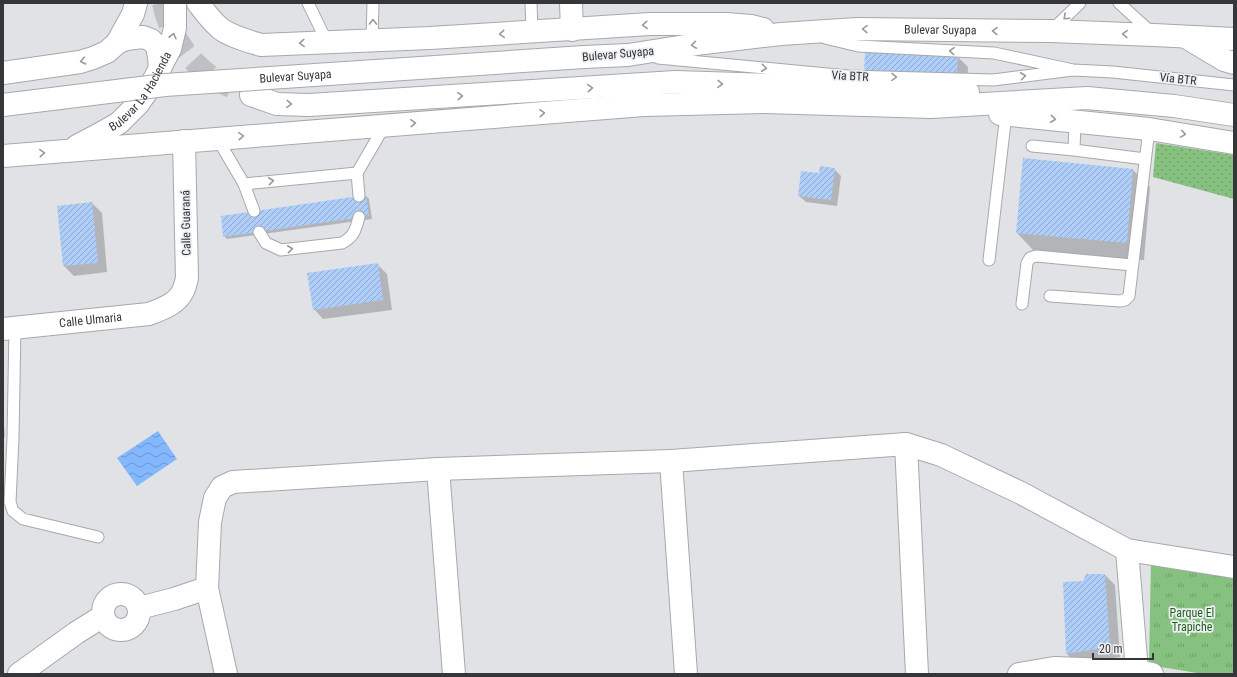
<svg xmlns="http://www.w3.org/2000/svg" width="1237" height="677" font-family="'Roboto Condensed',sans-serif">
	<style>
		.grass { fill: url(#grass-dots) }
		.park { fill: url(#park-tufts) }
		.water { fill: url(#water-waves) }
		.shadow { fill: #0003 }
		.building { fill: url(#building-hatch) }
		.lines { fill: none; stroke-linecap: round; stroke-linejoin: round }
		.primary-tunnel { stroke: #bec0c3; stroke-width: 22; stroke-dasharray: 22 11; stroke-linecap: butt }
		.lane-casing { stroke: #a6a9ac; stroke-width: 13 }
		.street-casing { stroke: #a6a9ac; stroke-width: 24 }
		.primary-casing { stroke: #a6a9ac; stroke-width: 24 }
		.lane { stroke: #fff; stroke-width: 11 }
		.street { stroke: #fff; stroke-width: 22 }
		.primary { stroke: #fff; stroke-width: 22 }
		.primary-bridge-casing { stroke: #a6a9ac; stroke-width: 24; stroke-linecap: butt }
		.primary-bridge { stroke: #fff; stroke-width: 22 }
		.oneway { stroke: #9a9a9b }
		.labels { text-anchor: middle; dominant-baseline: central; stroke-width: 3.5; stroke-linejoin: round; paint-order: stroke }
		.street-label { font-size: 12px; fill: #353637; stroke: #edeff3 }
		.park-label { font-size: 12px; fill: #225f1b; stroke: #edeff3 }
	</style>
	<defs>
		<pattern id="grass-dots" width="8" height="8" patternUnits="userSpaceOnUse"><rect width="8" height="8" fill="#86c17f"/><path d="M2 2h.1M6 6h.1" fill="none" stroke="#6e9e69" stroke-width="1.8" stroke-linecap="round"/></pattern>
		<pattern id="park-tufts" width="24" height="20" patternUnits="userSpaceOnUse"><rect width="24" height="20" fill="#86c17f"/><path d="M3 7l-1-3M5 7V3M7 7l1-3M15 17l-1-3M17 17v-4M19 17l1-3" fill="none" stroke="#6e9e69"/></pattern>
		<pattern id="water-waves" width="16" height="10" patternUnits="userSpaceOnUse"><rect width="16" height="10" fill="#83b7fe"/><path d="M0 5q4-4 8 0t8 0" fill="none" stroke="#6c96ce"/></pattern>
		<pattern id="building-hatch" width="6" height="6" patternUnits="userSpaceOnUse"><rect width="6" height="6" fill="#aecef9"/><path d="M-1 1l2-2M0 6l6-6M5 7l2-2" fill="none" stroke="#8ea8ca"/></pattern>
	</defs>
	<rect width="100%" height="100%" fill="#e0e2e6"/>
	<path class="grass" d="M1156,143L1234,155V199L1153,177Z"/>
	<path class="park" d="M1151,560L1234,575V674H1203L1149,665Z"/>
	<path class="water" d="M158,431L177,459L137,486L117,458Z"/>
	<path class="shadow" d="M958,57L968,67L967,85L875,81Z
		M834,169L841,176L837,206L806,202L799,196L820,174Z
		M1133,170L1150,187L1144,260L1034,251L1017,233Z
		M366,196L369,199L372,219L227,239L224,236Z
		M92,203L102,213L107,272L74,276L64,266Z
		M377,264L387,274L392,310L323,319L314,309Z
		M3,415L5,437H3Z
		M1105,575L1115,585L1120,657L1077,663L1067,654L1084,582Z"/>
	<path class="building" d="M865,52L958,56L957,75L864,72Z
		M1023,158L1133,169L1127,243L1016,233Z
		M820,166L835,168L831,200L798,196L801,171L819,173Z
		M366,195L369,216L223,237L221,216Z
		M92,202L98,263L63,266L57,206Z
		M378,263L383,300L313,310L307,273Z
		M1086,574H1105L1110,647L1066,654L1063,582L1083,581Z"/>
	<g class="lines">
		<path class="primary-tunnel" d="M163,3C170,39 197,74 231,87"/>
		<defs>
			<path id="lane" d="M308,3L327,42
				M531,3L532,32
				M1119,3L1152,33
				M1052,30L1080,3
				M825,38L858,46L994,53L1073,70L1113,72L1234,85
				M372,40L373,3
				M658,58L848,76L993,80L1073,70
				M217,138L244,184L357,173L385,125
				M1032,146L1074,150L1145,159
				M1074,150L1075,122
				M357,173L359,196
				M244,184L254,211
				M259,232L266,243L281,250L342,243C354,237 356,229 359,217
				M989,260L1006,114
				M1050,296L1120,301L1125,300L1129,296L1149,129
				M1022,304L1027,263L1030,258L1036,256L1132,265
				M15,327L13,438L10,502L13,511L23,519L98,537"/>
			<g id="street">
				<path d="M571,3L572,30"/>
				<path id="s1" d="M3,329L149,314C162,309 177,304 183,291C185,287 186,282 187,278L184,141"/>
				<path d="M906,444L917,674"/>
				<path d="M671,461L686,674"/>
				<path d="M438,469L454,674"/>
				<path d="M1127,550L1137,671"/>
				<circle cx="121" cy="612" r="18"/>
				<path d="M139,608L174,599L207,588"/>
				<path d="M19,674L76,633L103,616"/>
				<path d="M226,674L207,588L210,522L215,498L222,487L233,482L438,469L671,461L906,444L941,455L1021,493L1127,550L1234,567"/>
				<path d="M1019,674L1054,668L1137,671L1152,674"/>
			</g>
			<g id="primary">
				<path d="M198,3C205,12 212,22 221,29C232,37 248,41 261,45L430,38L650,24H726L751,26L763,29"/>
				<path d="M1189,39L1224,60L1234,63"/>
				<path d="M117,43L133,14L136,3"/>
				<path id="s2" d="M584,57L628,55L704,43L781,34L857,29L1051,31L1154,35L1234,39"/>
				<path d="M3,73L80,62L93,58L107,52L117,43L126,39L143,37L151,40L157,46L159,57L160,69"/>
				<path d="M251,95L277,104L309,105L675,82L898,89L968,92"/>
				<path d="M1000,114L1149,129L1234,143"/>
				<path id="s3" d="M77,146L98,135L119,123L138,104L150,87L170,49L175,28V3"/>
				<path d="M3,156L644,105L765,102L931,107L1087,98L1174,106L1234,115"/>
			</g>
		</defs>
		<use href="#lane" class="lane-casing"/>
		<use href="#street" class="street-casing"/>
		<use href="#primary" class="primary-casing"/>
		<use href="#lane" class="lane"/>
		<use href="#street" class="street"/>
		<use href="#primary" class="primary"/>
		<defs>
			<g id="primary-bridge">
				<path id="s4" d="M3,105L165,85L584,57"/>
			</g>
		</defs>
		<use href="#primary-bridge" class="primary-bridge-casing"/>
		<use href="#primary-bridge" class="primary-bridge"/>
	</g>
	<defs><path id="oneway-chevron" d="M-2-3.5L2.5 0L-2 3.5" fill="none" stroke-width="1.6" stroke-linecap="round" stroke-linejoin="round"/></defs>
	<g class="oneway">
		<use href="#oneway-chevron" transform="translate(1066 17) rotate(137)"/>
		<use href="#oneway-chevron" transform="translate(373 22) rotate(-89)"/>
		<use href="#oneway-chevron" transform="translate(645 25) rotate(176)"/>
		<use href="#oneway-chevron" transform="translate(865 29) rotate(-179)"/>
		<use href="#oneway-chevron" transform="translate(995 31) rotate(-179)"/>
		<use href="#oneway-chevron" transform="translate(502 34) rotate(176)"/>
		<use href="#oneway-chevron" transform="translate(1125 34) rotate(-178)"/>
		<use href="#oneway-chevron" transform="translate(173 36) rotate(-77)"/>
		<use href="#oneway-chevron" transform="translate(302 43) rotate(178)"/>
		<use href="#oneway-chevron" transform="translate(694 45) rotate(172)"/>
		<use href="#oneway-chevron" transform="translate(952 51) rotate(-177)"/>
		<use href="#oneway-chevron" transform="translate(83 61) rotate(168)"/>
		<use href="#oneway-chevron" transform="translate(764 68) rotate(6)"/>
		<use href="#oneway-chevron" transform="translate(1023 76) rotate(-7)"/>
		<use href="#oneway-chevron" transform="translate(894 77) rotate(1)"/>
		<use href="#oneway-chevron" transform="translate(720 84) rotate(2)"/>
		<use href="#oneway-chevron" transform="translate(590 88) rotate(-4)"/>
		<use href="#oneway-chevron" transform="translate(460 96) rotate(-4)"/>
		<use href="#oneway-chevron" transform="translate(289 104) rotate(3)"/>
		<use href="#oneway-chevron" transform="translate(542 113) rotate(-4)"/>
		<use href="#oneway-chevron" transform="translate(1053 119) rotate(6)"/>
		<use href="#oneway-chevron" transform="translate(413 123) rotate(-4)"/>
		<use href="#oneway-chevron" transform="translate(1183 134) rotate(9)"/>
		<use href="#oneway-chevron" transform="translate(241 136) rotate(-4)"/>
		<use href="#oneway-chevron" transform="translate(42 153) rotate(-4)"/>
		<use href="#oneway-chevron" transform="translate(271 181) rotate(-6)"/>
		<use href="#oneway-chevron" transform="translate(290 249) rotate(-6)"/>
	</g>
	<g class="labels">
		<g class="street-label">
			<text stroke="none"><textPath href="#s2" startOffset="358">Bulevar Suyapa</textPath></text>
			<text transform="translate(618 54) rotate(-5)">Bulevar Suyapa</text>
			<text stroke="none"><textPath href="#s4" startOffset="294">Bulevar Suyapa</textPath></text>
			<text transform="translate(850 76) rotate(3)">Vía BTR</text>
			<text transform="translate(1178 79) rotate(6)">Vía BTR</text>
			<text stroke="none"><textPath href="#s3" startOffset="86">Bulevar La Hacienda</textPath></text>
			<text transform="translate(186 223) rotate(-91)">Calle Guaraná</text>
			<text stroke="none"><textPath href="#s1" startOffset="88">Calle Ulmaria</textPath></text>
		</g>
		<g class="park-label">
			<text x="1192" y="613">Parque El<tspan x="1192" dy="14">Trapiche</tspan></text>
		</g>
	</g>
	<rect width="1237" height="677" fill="none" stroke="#353637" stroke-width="8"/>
	<path d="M1093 653v6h60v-6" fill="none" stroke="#353637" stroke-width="2"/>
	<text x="1099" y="653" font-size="12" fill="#353637" stroke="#edeff3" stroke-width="3" paint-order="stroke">20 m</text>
</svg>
